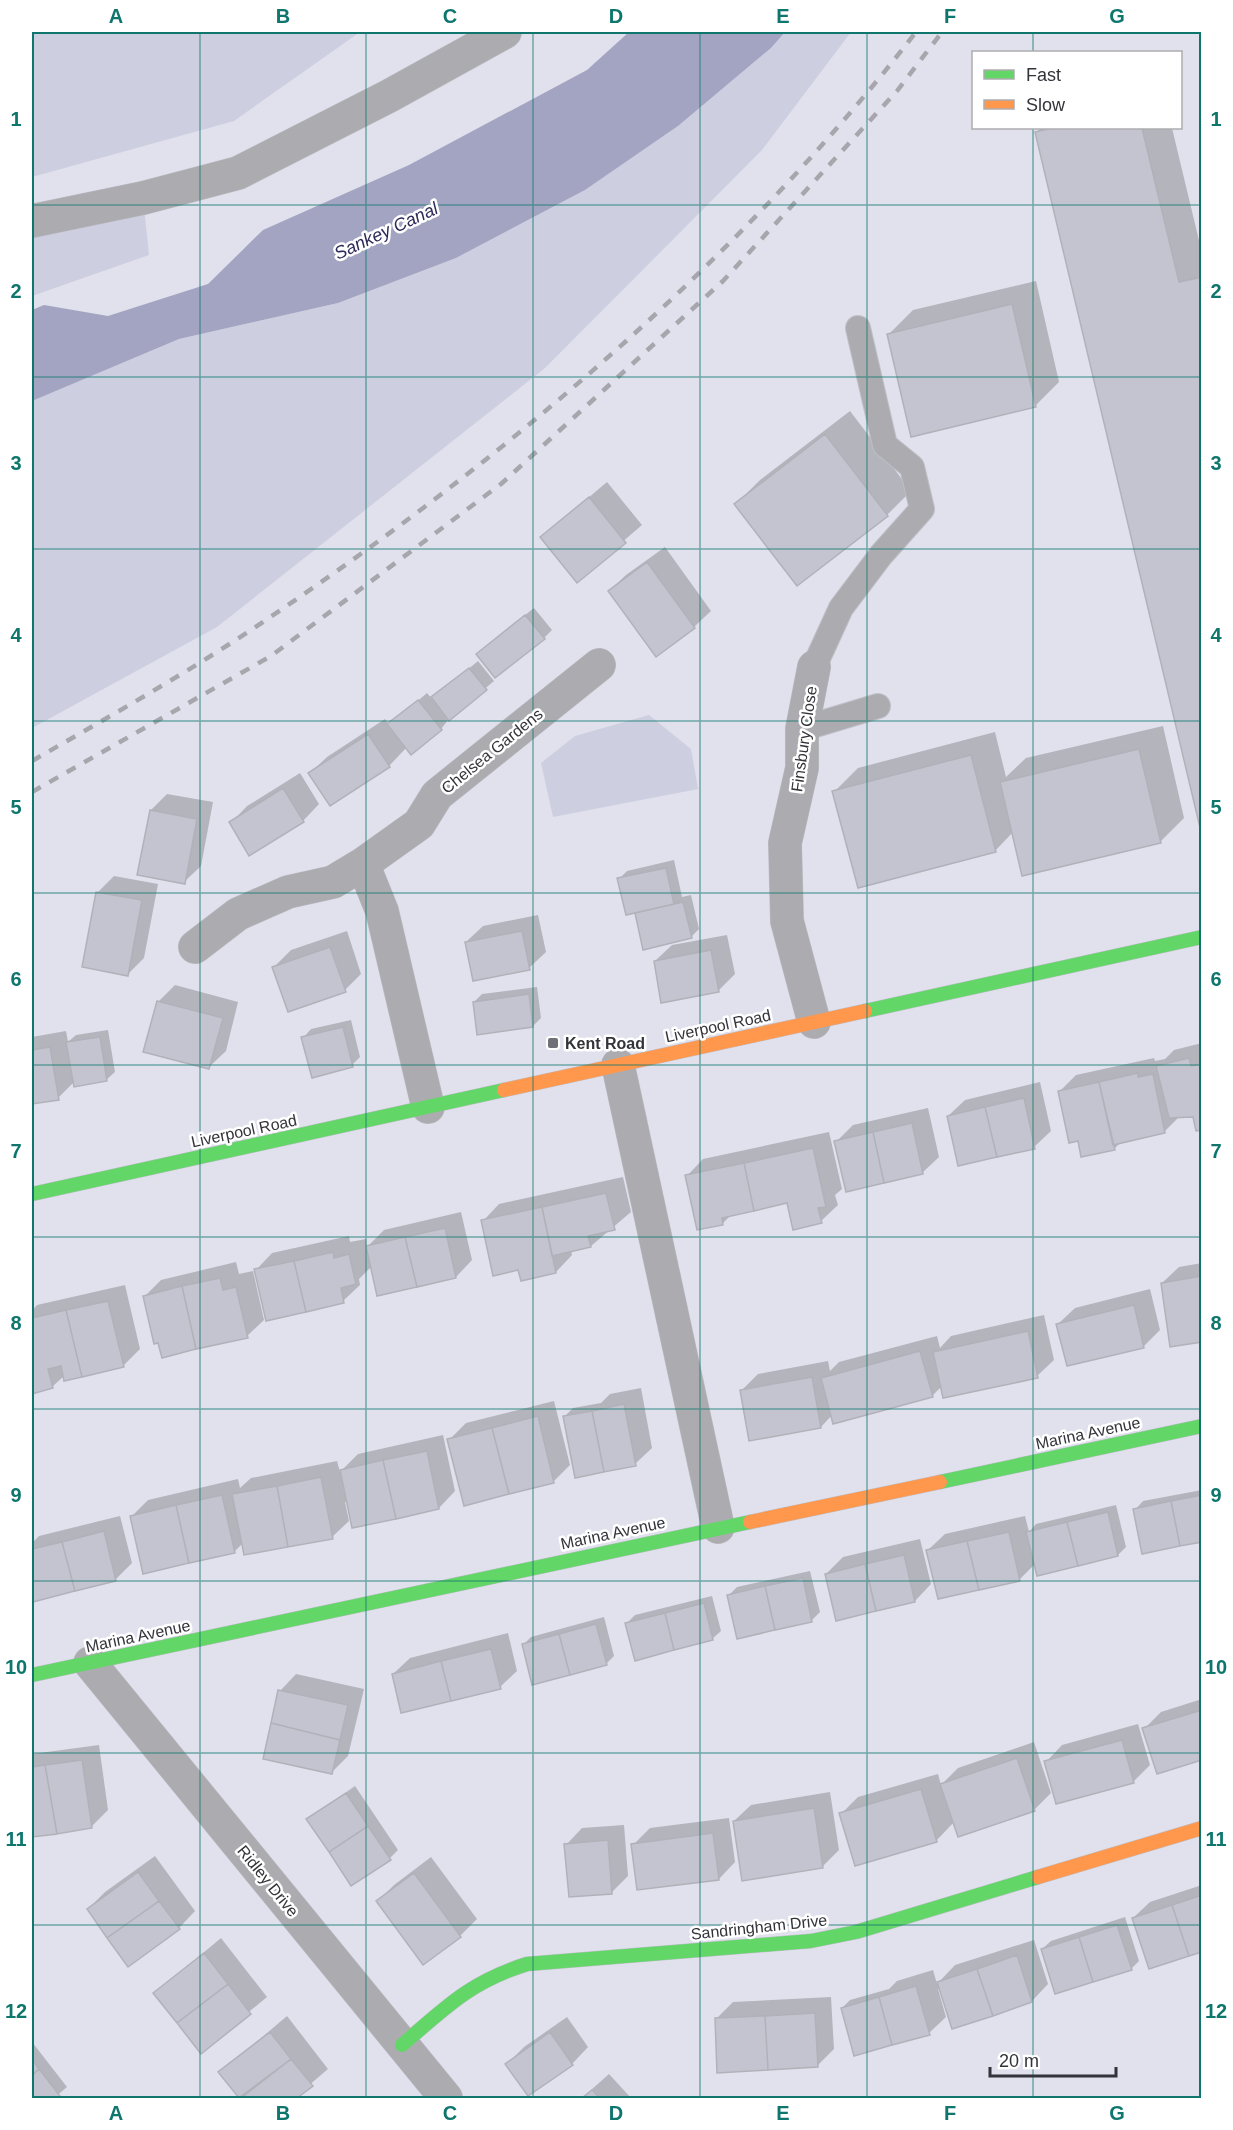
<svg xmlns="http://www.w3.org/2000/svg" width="1233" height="2130" font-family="Arial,sans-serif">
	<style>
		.green { fill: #cdcee0 }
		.water { fill: #a3a4c1 }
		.shadow { fill: #0003 }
		.building { fill: #c4c4d0; stroke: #b1b1b9; stroke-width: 1.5 }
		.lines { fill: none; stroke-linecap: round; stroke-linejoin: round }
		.lane-casing { stroke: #bebfc8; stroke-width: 26 }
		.street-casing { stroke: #bebfc8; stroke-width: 34 }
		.fast-casing { stroke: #bebfc8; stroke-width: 15 }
		.slow-casing { stroke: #bebfc8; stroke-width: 15 }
		.lane { stroke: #acacb0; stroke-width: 24 }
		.street { stroke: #acacb0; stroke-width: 33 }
		.fast { stroke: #63d668; stroke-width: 14 }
		.slow { stroke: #ff974d; stroke-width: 14 }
		.rail { stroke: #a6a6ac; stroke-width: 4.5; stroke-dasharray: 10 10; stroke-linecap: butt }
		.grid { fill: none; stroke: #0f766e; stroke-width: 1.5; stroke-opacity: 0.55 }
		.poi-dot { fill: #707078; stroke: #fff; stroke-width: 2 }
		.labels { text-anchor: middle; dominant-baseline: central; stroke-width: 5; stroke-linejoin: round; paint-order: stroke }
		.street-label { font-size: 16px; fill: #33333a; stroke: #fff }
		.poi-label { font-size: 16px; font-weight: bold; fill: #33333a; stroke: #fff; text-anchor: start }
		.water-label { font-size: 18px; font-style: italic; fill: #2e2a5a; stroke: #fff }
		.neatline { fill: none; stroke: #0f766e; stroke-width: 2 }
		.grid-label { font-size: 20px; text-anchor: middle; font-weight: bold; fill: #0f766e }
	</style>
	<rect width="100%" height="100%" fill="#e0e1ec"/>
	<path class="green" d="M32,32H360L234,121L32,177Z
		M785,32H851L762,150L545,368L217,627L32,728V401L179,339L338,303L456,258L585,190L678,126L771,48Z
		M143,198L149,255L32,296V221Z
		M649,715L691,749L698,789L553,817L541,763L575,736Z"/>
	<path class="water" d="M629,32H785L771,48L678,126L585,190L456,258L338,303L179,339L32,401V310L44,305L108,316L208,284L263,230L409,165L587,70Z"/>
	<path class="shadow" d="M1041,128H1172L1202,253V829L1036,133Z
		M1036,281L1059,382L1035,406L888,335L913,310Z
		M850,411L911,491L887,515L736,504L760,480Z
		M607,482L642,525L578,580L542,537Z
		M665,547L711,611L694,627L609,591L626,575Z
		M534,608L552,630L544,638L486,646Z
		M478,661L494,681L448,720L441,729L407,747L389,766L310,773L327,757L385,719L389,725L427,693L432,699Z
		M1163,726L1184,818L1160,842L1013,832L995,851L834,792L858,768L995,732L1006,777L1026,758Z
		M300,773L319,804L303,821L231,823L247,806Z
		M167,794L213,802L201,866L184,882L151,810Z
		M674,860L682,897L691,895L699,929L691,937L645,948L636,911L619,879L627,871Z
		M114,876L158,884L144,958L128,974L98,892Z
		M538,915L546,952L529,968L466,942L483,926Z
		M347,931L361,974L345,990L274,967L291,950Z
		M727,935L735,974L718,991L655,961L672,945Z
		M175,985L238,1002L226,1051L209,1067L158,1002Z
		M537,987L541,1018L533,1026L474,1002L482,994Z
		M351,1020L360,1057L352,1065L303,1038L311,1029Z
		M108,1030L115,1072L106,1080L74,1082L58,1098L32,1103V1037L66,1031L68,1042L76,1035Z
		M1202,1043V1128L1194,1115L1180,1116L1164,1132L1121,1142L1114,1149L1079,1139L1059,1092L1076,1075L1154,1058L1155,1061L1165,1059L1174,1050Z
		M1040,1082L1051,1131L1034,1147L948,1116L965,1100Z
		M928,1108L939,1157L922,1173L836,1142L853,1125Z
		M829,1132L842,1189L835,1195L838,1205L821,1221L788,1202L731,1215L722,1224L687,1176L703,1159Z
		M623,1177L631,1212L591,1246L571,1250L572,1255L556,1272L483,1221L499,1204Z
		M461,1212L472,1260L456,1277L372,1266L359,1279L360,1285L343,1301L256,1270L272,1253L349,1236L350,1242L366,1239L367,1247L384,1230Z
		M236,1262L239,1274L253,1271L264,1320L247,1336L145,1296L161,1280Z
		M1202,1263V1340L1162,1283L1179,1267Z
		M125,1285L140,1349L123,1366L65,1375L52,1387L33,1392L32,1311L37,1305Z
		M1150,1289L1160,1330L1143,1347L1058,1324L1075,1308Z
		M1044,1315L1054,1360L1037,1376L942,1386L932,1396L832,1415L821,1427L741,1391L758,1374L828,1361L830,1371L839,1362L937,1336L940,1348L951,1336Z
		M641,1388L652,1448L635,1464L565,1416L573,1408L601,1403L610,1394Z
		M554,1401L570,1465L553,1482L449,1440L466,1423Z
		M443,1435L455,1491L439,1508L345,1502L349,1521L332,1537L243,1543L235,1551L132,1516L148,1500L238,1479L240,1488L251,1478L337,1461L340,1472L358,1454Z
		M1202,1490V1541L1135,1510L1143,1501Z
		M1116,1505L1126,1547L1118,1555L1036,1563L1019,1580L928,1550L945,1534L1025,1516L1029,1532L1036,1524Z
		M120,1516L132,1563L116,1579L34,1600L32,1543L39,1536Z
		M920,1539L931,1584L915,1601L837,1619L826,1574L843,1557Z
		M810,1571L820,1612L812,1620L738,1637L729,1595L737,1587Z
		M712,1596L721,1631L712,1639L627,1623L635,1615Z
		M604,1617L614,1656L606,1664L523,1645L531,1637Z
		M508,1633L517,1671L500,1687L393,1674L410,1658Z
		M296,1674L364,1689L348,1756L332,1772L280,1691Z
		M1202,1699V1759L1144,1729L1161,1712Z
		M1138,1724L1150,1765L1133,1782L1046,1762L1062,1745Z
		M1034,1742L1051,1793L1034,1810L954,1822L936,1841L841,1814L858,1797L938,1774L941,1785L958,1768Z
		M99,1745L108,1810L91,1827L32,1836V1754Z
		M355,1786L398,1850L390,1858L308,1819Z
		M830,1792L839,1850L822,1867L734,1821L751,1805Z
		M729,1818L735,1862L719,1879L633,1845L650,1828Z
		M624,1825L628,1876L611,1893L566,1845L582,1828Z
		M155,1856L195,1911L179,1928L88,1909L105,1892Z
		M431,1857L477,1919L460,1936L423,1963L378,1901L394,1885Z
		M1202,1885V1950L1133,1918L1150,1902Z
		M1125,1917L1139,1961L1131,1969L1042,1949L1051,1941Z
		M221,1938L267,1997L201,2051L155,1993Z
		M1034,1940L1048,1984L1032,2001L938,1989L946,2017L929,2033L842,2008L850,2000L889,1989L897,1981L933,1970L937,1984L955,1965Z
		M831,1997L834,2049L817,2066L716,2019L733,2002Z
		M287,2016L328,2069L294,2098H241L220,2073Z
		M567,2017L588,2047L572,2064H507L524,2047Z
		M32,2042L67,2087L54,2098H32Z
		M609,2074L631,2098H582Z"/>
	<path class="building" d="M1052,128H1142L1179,282L1202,277V836L1035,132Z
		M1012,304L1036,407L911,437L887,334Z
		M825,434L888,516L797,586L734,504Z
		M589,497L626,543L577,583L540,537Z
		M647,562L695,628L656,657L608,591Z
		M525,615L545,639L495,678L476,654Z
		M469,668L487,690L449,721L431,697Z
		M418,700L442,730L411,755L387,724Z
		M368,734L390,767L330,806L308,773Z
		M1139,749L1161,843L1022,876L1000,782Z
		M971,755L996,852L858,888L832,791Z
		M283,788L304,822L249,856L229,822Z
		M150,810L197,819L185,884L137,875Z
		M666,868L674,904L626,915L617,878Z
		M96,892L142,900L128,976L82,967Z
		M683,902L692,938L643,950L635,913Z
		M522,931L530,970L473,981L465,942Z
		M330,947L346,992L288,1012L272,967Z
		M711,950L719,992L661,1003L654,961Z
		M529,994L533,1027L477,1035L473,1002Z
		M157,1001L223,1018L209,1069L143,1052Z
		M343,1027L353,1067L312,1078L301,1037Z
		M100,1037L107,1081L74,1087L66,1042Z
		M50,1047L59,1100L32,1104V1050Z
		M1189,1058L1191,1066L1202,1064V1130L1196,1131L1193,1117L1169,1118L1156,1066Z
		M1138,1073V1077L1153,1074L1165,1133L1113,1145L1099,1082Z
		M1099,1082L1115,1150L1081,1157L1078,1141L1069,1143L1058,1091Z
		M1024,1098L1035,1149L997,1157L985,1107Z
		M985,1107L997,1157L958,1166L947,1116Z
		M912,1123L923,1174L884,1183L873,1132Z
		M873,1132L884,1183L846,1192L834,1141Z
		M813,1148L826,1207L818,1208L822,1223L793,1230L787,1203L754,1211L744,1163Z
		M744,1163L754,1211L722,1218L723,1225L697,1230L685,1175Z
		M606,1193L615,1230L588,1236L591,1247L552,1256L542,1207Z
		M542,1207L556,1273L521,1281L518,1270L493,1276L481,1220Z
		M445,1228L456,1278L417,1287L405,1237Z
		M405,1237L417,1287L377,1296L366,1246Z
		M333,1252L334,1258L349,1254L356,1284L341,1288L344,1303L306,1312L294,1261Z
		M294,1261L306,1312L266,1321L254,1269Z
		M1202,1276V1342L1170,1347L1161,1283Z
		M220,1278L223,1290L236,1287L248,1338L196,1349L182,1286Z
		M182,1286L196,1349L162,1358L158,1343L154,1344L143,1296Z
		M108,1301L124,1367L82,1377L66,1310Z
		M1134,1305L1144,1348L1067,1366L1056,1324Z
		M66,1310L82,1377L64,1381L61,1366L48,1369L53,1388L32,1394V1318Z
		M1028,1331L1038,1378L943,1398L933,1352Z
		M920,1351L933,1397L833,1424L821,1378Z
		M812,1377L821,1428L749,1441L740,1390Z
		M624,1404L636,1466L604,1472L592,1411Z
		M592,1411L604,1472L575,1478L563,1416Z
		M538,1416L554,1483L509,1494L492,1428Z
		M492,1428L509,1494L464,1506L447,1439Z
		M427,1451L439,1509L396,1519L383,1460Z
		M383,1460L396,1519L352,1528L340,1470Z
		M321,1477L333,1539L288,1547L277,1486Z
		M277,1486L288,1547L244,1555L232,1494Z
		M222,1495L235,1553L189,1563L176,1505Z
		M1202,1495V1542L1180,1546L1171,1501Z
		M1171,1501L1180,1546L1142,1554L1133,1509Z
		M176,1505L189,1563L143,1574L130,1516Z
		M1108,1512L1118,1556L1078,1566L1067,1522Z
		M1067,1522L1078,1566L1037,1576L1026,1532Z
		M104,1531L116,1581L75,1591L62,1542Z
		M1009,1532L1020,1581L979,1590L967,1541Z
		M967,1541L979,1590L938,1599L926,1550Z
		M62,1542L75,1591L33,1602L32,1549Z
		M904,1555L915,1602L876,1611L865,1564Z
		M865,1564L876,1611L836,1621L825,1574Z
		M803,1578L812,1622L775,1630L765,1586Z
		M765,1586L775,1630L737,1639L727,1595Z
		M704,1603L713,1640L674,1650L665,1613Z
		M665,1613L674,1650L635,1661L625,1623Z
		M596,1624L607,1665L570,1675L559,1634Z
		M559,1634L570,1675L532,1685L522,1644Z
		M491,1649L501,1689L451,1701L441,1661Z
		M441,1661L451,1701L401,1713L392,1674Z
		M278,1690L348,1705L340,1740L271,1723Z
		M1202,1710V1760L1157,1774L1142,1728Z
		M271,1723L340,1740L332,1774L263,1759Z
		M1122,1740L1134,1783L1056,1804L1044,1761Z
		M1017,1758L1035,1811L958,1837L940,1784Z
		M82,1760L92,1828L57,1834L45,1765Z
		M45,1765L57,1834L32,1837V1767Z
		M921,1789L937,1842L855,1866L839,1813Z
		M346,1793L368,1826L329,1852L306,1819Z
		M814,1808L823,1868L742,1881L733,1821Z
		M368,1826L391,1860L351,1886L329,1852Z
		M713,1833L719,1880L637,1890L631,1844Z
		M608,1840L612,1894L569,1897L564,1844Z
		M138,1872L159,1901L107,1938L87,1909Z
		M414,1873L461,1937L423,1965L376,1901Z
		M1202,1895V1952L1189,1956L1172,1905Z
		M159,1901L180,1929L128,1967L107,1938Z
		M1172,1905L1189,1956L1149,1969L1132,1918Z
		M1117,1925L1132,1970L1093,1982L1079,1937Z
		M1079,1937L1093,1982L1055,1994L1041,1949Z
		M204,1953L228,1984L177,2023L153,1993Z
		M1017,1955L1032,2002L993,2016L977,1969Z
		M977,1969L993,2016L952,2029L937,1982Z
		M228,1984L251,2014L201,2054L177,2023Z
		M916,1986L930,2035L892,2045L879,1997Z
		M879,1997L892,2045L854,2056L841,2008Z
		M815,2013L818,2067L768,2070L765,2016Z
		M765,2016L768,2070L717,2073L715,2018Z
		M270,2032L291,2059L239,2098L218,2072Z
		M550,2032L573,2065L528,2096L505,2064Z
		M32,2059L39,2069L32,2075Z
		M291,2059L313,2086L297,2098H241Z
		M39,2069L60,2096L57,2098H32V2075Z
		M592,2090L600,2098H582Z"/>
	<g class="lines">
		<defs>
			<path id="lane" d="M814,667L841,608L881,555L922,509L912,467L885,445L858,328
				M802,729L878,706"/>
			<path id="street" d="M32,221L143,198L238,173L389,96L505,32
				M363,864L382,911L428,1107
				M195,947L238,914L288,892L333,882L363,864L419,824L437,795L599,665
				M814,1022L787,921L785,843L802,768V729L814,667
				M618,1065L718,1527
				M90,1663L446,2098"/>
			<path id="fast" d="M865,1011L1202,937
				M32,1194L504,1090
				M940,1482L1202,1426
				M32,1675L750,1522
				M402,2045C446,2007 470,1982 527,1964L811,1941L856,1932L1038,1877"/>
			<path id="slow" d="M504,1090L865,1011
				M750,1522L940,1482
				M1038,1877L1202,1828"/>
		</defs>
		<use href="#lane" class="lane-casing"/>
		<use href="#street" class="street-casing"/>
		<use href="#fast" class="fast-casing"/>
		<use href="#slow" class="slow-casing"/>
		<use href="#lane" class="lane"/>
		<use href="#street" class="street"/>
		<use href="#fast" class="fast"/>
		<use href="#slow" class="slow"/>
		<path class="rail" d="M32,761C105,719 180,677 251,630C497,466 734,267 916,32
			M32,792L271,656L501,484L723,281L897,91L942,32"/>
	</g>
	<path class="grid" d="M200,32V2098M366,32V2098M533,32V2098M700,32V2098M867,32V2098M1033,32V52M1033,128V2098M32,205H1202M32,377H1202M32,549H1202M32,721H1202M32,893H1202M32,1065H1202M32,1237H1202M32,1409H1202M32,1581H1202M32,1753H1202M32,1925H1202"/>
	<rect class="poi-dot" x="547" y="1037" width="12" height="12" rx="3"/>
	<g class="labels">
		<g class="street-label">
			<text transform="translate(804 739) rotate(-82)">Finsbury Close</text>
			<text transform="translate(492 751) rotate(-39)">Chelsea Gardens</text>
			<text transform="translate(718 1026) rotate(-12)">Liverpool Road</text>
			<text transform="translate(244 1131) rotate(-12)">Liverpool Road</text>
			<text transform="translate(1088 1433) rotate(-12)">Marina Avenue</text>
			<text transform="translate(613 1533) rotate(-12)">Marina Avenue</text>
			<text transform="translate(138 1636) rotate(-12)">Marina Avenue</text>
			<text transform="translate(268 1881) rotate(51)">Ridley Drive</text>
			<text transform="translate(759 1927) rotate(-6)">Sandringham Drive</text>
		</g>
		<g class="poi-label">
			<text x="565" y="1043">Kent Road</text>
		</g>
		<g class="water-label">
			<text transform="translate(386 231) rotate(-25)">Sankey Canal</text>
		</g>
	</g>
	<rect width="1233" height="2130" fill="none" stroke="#ffffff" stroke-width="66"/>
	<rect x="972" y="51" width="210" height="78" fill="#ffffff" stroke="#adadb0" stroke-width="1.5"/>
	<rect x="984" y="70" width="30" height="9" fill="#63d668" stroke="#adadb0" stroke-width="1.5"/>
	<text x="1026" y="81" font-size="18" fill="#33333a">Fast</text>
	<rect x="984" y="100" width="30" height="9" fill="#ff974d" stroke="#adadb0" stroke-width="1.5"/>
	<text x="1026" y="111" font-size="18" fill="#33333a">Slow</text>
	<path d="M990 2067v9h126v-9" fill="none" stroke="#33333a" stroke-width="3"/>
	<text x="999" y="2067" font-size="18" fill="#33333a" stroke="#ffffff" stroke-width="4.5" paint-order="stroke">20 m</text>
	<rect x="33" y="33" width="1167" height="2064" class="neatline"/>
	<g class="grid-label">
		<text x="116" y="23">A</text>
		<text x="283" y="23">B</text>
		<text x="450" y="23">C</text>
		<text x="616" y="23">D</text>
		<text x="783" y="23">E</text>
		<text x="950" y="23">F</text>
		<text x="1117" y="23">G</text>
		<text x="16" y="126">1</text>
		<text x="1216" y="126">1</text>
		<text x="16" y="298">2</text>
		<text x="1216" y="298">2</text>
		<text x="16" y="470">3</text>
		<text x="1216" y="470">3</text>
		<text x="16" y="642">4</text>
		<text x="1216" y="642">4</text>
		<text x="16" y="814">5</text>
		<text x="1216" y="814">5</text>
		<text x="16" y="986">6</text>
		<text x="1216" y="986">6</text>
		<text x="16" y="1158">7</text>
		<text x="1216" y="1158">7</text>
		<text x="16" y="1330">8</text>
		<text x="1216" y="1330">8</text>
		<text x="16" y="1502">9</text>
		<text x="1216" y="1502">9</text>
		<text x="16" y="1674">10</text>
		<text x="1216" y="1674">10</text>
		<text x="16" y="1846">11</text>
		<text x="1216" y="1846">11</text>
		<text x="16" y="2018">12</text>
		<text x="1216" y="2018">12</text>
		<text x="116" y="2120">A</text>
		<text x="283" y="2120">B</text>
		<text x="450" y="2120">C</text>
		<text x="616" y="2120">D</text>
		<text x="783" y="2120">E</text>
		<text x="950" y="2120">F</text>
		<text x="1117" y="2120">G</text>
	</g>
</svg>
